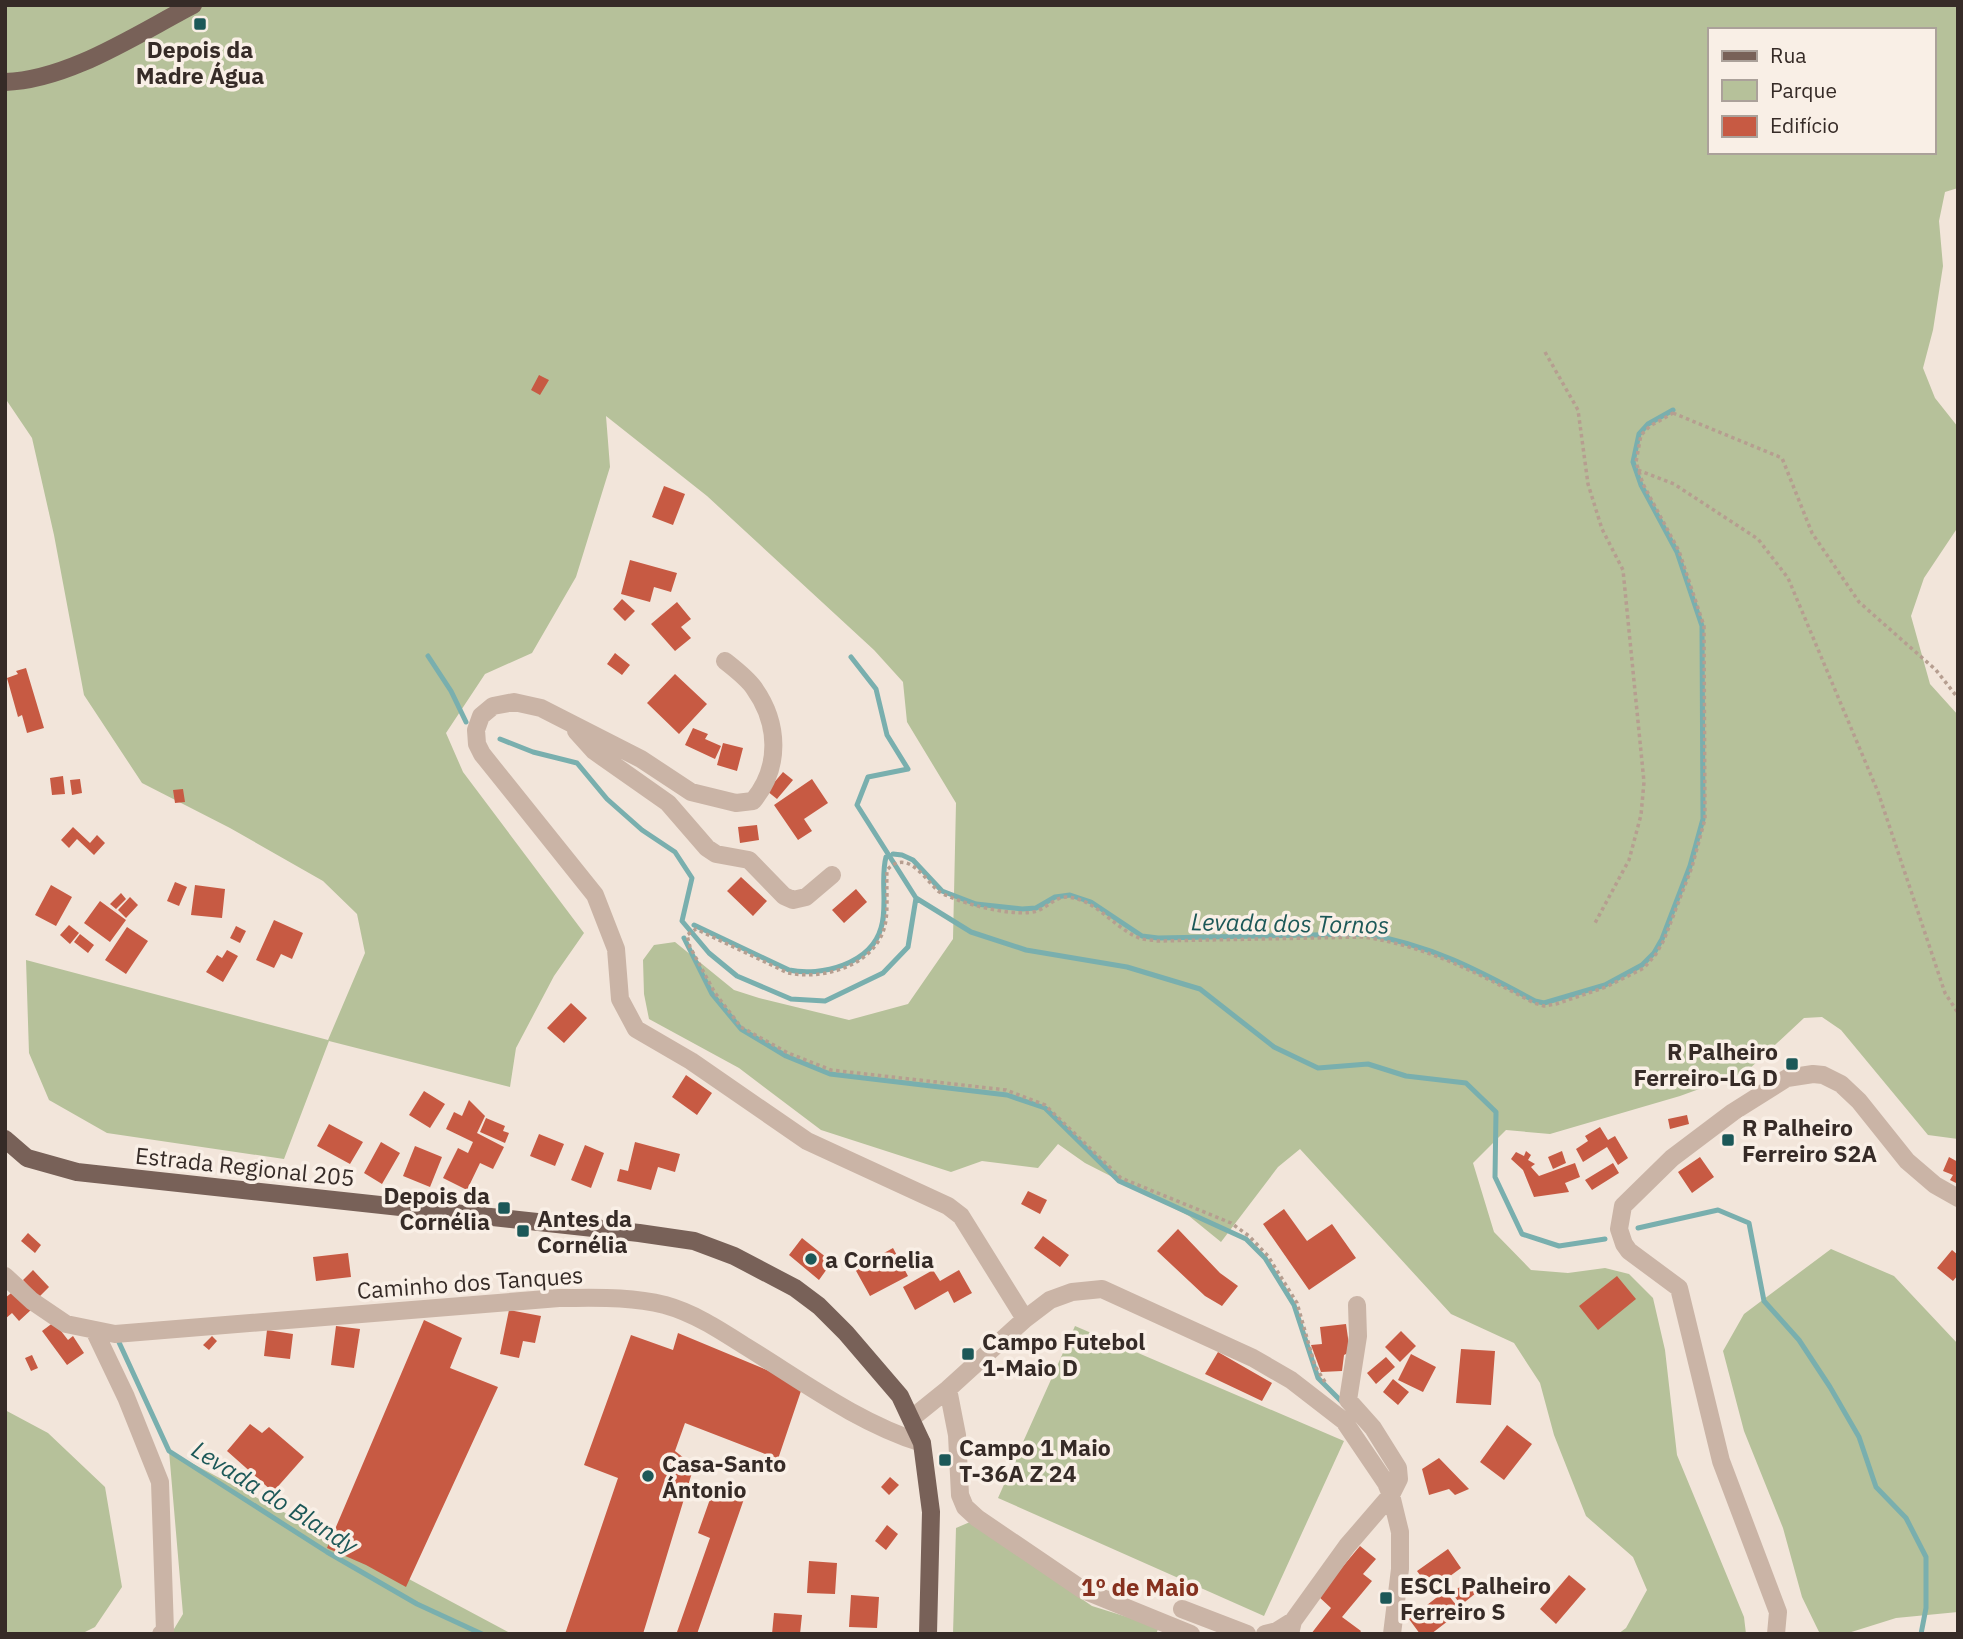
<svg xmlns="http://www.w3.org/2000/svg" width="1963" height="1639" font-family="'IBM Plex Sans',sans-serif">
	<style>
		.green { fill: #b6c19a; fill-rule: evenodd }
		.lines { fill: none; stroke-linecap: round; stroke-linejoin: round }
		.stream { stroke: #79afae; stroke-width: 5 }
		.building { fill: #c75a43 }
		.path { stroke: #b69e90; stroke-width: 3.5; stroke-dasharray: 3.5 3.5; stroke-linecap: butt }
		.minor { stroke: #cab4a6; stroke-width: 18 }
		.major { stroke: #786158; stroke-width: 18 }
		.poi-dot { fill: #1c5858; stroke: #f9efe6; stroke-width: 2.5 }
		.labels { text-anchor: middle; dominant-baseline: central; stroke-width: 7; stroke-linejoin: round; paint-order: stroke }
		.poi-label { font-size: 23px; font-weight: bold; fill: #362b27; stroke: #f9efe6; text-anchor: start }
		.street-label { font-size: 23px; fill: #362b27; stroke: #f9efe6 }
		.water-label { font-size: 24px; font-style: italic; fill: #1c5858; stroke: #f9efe6 }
		.neighbourhood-label { font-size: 24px; font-weight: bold; fill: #86311f; stroke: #f9efe6 }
	</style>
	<rect width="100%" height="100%" fill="#f2e5da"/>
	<path class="green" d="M5,5H1958V188L1945,192L1939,221L1943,266L1933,330L1923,368L1935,398L1958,427V527L1924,578L1911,616L1930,684L1958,715V1139L1928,1135L1841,1030L1822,1017L1804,1018L1746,1072L1680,1096L1550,1134L1506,1130L1473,1163L1494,1232L1531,1270L1568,1273L1605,1268L1629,1274L1653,1298L1665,1350L1677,1455L1744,1617L1746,1634H1618L1626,1628L1647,1590L1633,1557L1586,1516L1554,1435L1540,1383L1514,1343L1451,1314L1300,1149L1278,1167L1221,1242L1189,1216L1085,1163L1058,1144L1038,1168L982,1161L951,1172L821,1130L739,1068L649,1019L644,994L643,960L654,945L675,942L734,990L759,998L849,1020L908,1004L953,939L956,803L907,722L903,682L874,650L707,496L606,416L610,467L576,577L532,653L485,674L446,733L463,772L584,933L554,976L516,1048L510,1087L329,1041L284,1159L107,1133L49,1100L29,1053L26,960L328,1040L365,953L357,914L323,881L230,828L142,783L84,695L54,535L32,438L5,398ZM1709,30H1933V152H1709Z
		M1831,1249L1894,1276L1958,1344V1612L1896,1618L1845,1634H1820L1802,1597L1783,1528L1744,1431L1723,1351L1744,1314Z
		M1075,1326L1344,1441L1264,1616L998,1498Z
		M5,1410L48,1433L105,1487L122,1587L95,1627L81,1634H5Z
		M169,1451L512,1634H171L183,1614Z
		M970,1522L1092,1606L1159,1627L1156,1634H953L956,1528Z"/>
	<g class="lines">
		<path class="stream" d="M428,656L451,691L466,722
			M851,657L876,689L887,735L908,769L868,777L857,805L916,898L971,932L1026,950L1127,967L1200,989L1274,1047L1318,1068L1368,1064L1406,1076L1466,1083L1496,1112L1495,1177L1522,1234L1559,1246L1605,1239
			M500,739L533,752L577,763L607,799L642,830L675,852L692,878L682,921L709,953L737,976L791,999L825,1001L883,973L908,947L916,898
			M893,854L902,855L913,860L942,891L976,904L1022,909L1036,908L1055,897L1070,895L1091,902L1142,936L1158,938L1364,934C1429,944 1478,970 1535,1001L1544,1003L1605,985L1642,965L1654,953L1662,939L1690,866L1703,819L1702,626L1677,552L1641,485L1633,462L1639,434L1648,424L1673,410
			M694,925L789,970C821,977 871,964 881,928C888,907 880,879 886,857
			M684,938L712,994L741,1029L786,1056L830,1074L1007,1095L1045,1108L1119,1181L1246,1239L1265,1258L1294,1305L1318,1378L1342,1402
			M1638,1228L1718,1210L1749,1223L1764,1301L1799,1340L1830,1387L1859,1437L1876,1487L1906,1518L1926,1557V1608L1921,1634
			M117,1338L169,1451L327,1552L417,1604L482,1634"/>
	</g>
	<path class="building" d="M539,375L549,380L540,395L531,390Z
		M664,486L685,494L673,525L652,517Z
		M630,560L677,573L671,592L654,587L650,602L621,594Z
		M622,599L635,611L625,621L613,609Z
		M677,602L691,619L681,627L691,638L675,651L651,624Z
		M615,653L630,665L622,675L607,664Z
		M26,668L44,728L27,733L22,715L18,717L7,678L18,674L16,671Z
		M675,674L707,704L679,734L647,703Z
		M693,728L708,734L705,739L721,746L715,759L685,745Z
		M723,743L743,748L737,771L717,765Z
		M783,772L793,780L777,799L767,791Z
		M63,776L65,794L52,795L50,778Z
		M80,779L82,793L72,795L70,780Z
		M812,779L828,803L804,819L812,831L798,840L774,805Z
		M183,789L185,802L175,803L173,790Z
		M757,825L759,840L740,843L738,827Z
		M73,827L90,843L97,835L105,843L94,855L77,839L69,848L61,840Z
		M741,877L767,901L753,916L727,891Z
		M175,882L187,887L179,906L167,901Z
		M51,885L72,897L56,926L35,915Z
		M195,885L225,889L222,918L191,915Z
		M856,889L867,902L844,923L832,910Z
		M121,893L126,899L116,909L110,904Z
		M130,897L138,905L126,918L118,910Z
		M100,901L126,920L110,942L84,923Z
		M274,920L303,933L292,959L281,954L274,968L256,960Z
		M69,925L79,933L70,944L60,935Z
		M236,926L246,931L240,943L230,938Z
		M127,927L148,941L126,974L105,960Z
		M80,934L94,945L88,953L74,942Z
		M227,950L238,956L223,982L206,972L217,955L222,958Z
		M571,1003L587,1018L564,1043L547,1028Z
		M686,1075L712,1093L697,1115L672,1097Z
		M424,1091L445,1104L430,1128L409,1115Z
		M469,1100L485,1116L477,1133L504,1147L493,1169L480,1163L467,1190L443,1178L458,1148L468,1153L473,1142L446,1129L454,1112L462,1116Z
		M1687,1115L1689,1124L1670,1129L1668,1119Z
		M486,1118L505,1126L503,1131L509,1133L505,1143L480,1132Z
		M329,1124L363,1142L350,1164L317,1146Z
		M1600,1127L1608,1140L1615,1136L1628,1158L1618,1165L1607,1147L1583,1162L1576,1149L1588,1141L1585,1136Z
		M539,1134L564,1144L555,1166L530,1156Z
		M381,1142L400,1153L382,1184L364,1173Z
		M635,1142L680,1154L675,1172L658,1167L651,1190L617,1181L620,1169L628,1171Z
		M585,1145L604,1153L591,1188L571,1180Z
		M415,1146L442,1157L430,1187L403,1176Z
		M1526,1151L1531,1155L1528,1160L1535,1164L1531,1167L1539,1176L1575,1163L1580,1177L1565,1183L1569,1192L1534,1197L1523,1170L1511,1159L1516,1152L1524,1156Z
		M1562,1151L1566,1163L1553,1169L1548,1157Z
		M1700,1157L1714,1177L1692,1193L1678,1172Z
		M1949,1157L1958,1162V1184L1950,1180L1953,1175L1943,1171Z
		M1613,1163L1619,1173L1592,1190L1585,1180Z
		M1028,1191L1047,1200L1040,1214L1021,1204Z
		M1284,1209L1307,1241L1332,1224L1356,1258L1309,1290L1263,1224Z
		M1178,1229L1220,1273L1238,1286L1222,1306L1205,1296L1157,1251Z
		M28,1233L41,1245L35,1253L21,1241Z
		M1043,1236L1069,1255L1060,1267L1034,1248Z
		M802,1238L832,1262L819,1280L789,1255Z
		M893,1248L908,1276L870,1296L855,1269Z
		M1952,1250L1958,1255V1275L1953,1281L1937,1268Z
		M348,1253L351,1277L316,1281L313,1257Z
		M33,1270L49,1287L39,1297L23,1280Z
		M933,1270L940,1281L959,1270L972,1293L954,1303L948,1291L915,1310L903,1287Z
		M1617,1276L1636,1299L1598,1330L1579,1306Z
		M15,1290L32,1309L19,1321L12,1313L5,1319V1298Z
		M509,1310L541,1316L535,1343L523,1341L519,1358L500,1354Z
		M424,1320L462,1338L450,1368L498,1387L406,1587L366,1565L327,1548Z
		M54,1322L68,1340L73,1336L84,1353L67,1365L42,1331Z
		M1346,1324L1350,1352L1344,1355L1342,1371L1321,1372L1311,1345L1322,1344L1320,1327Z
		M336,1326L360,1329L354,1368L331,1365Z
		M267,1330L293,1334L290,1359L264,1356Z
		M1401,1331L1416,1346L1400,1362L1385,1347Z
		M678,1333L803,1385L778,1459L685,1423L675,1451L694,1466L643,1634H565L618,1478L584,1465L631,1335L673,1350Z
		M212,1336L217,1341L209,1350L203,1345Z
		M1461,1349L1495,1351L1491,1405L1456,1403Z
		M1218,1352L1272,1383L1262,1401L1205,1374Z
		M1411,1354L1436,1367L1423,1392L1398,1380Z
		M32,1355L38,1368L31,1371L25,1358Z
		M1386,1357L1395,1367L1376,1384L1367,1373Z
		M1393,1379L1409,1392L1398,1405L1383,1392Z
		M250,1424L262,1433L269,1427L304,1457L273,1492L227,1451Z
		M1507,1425L1532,1444L1504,1480L1480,1462Z
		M1439,1458L1469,1489L1455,1495L1449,1489L1429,1495L1422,1469Z
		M890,1477L899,1485L889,1495L881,1487Z
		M715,1485L745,1496L697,1634H683L677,1632L710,1538L698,1533Z
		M887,1525L898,1534L886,1550L875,1541Z
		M1360,1546L1376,1559L1363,1574L1372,1581L1342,1617L1361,1631L1359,1634H1311L1331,1608L1318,1596Z
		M1448,1549L1461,1568L1431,1590L1417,1571Z
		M809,1561L837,1563L835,1594L807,1593Z
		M1569,1575L1586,1589L1556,1624L1540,1609Z
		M1467,1581L1476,1593L1461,1605L1452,1593Z
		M1445,1591L1461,1611L1431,1634H1420L1409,1619Z
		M851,1595L879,1597L877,1628L849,1627Z
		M774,1613L802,1615L800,1634H772Z"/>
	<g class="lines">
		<path class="path" d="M1545,352L1578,410L1588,484L1602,529L1623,570L1644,782L1641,815L1629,860L1595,923
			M1673,413L1782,458L1812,533L1859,602L1936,670L1958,698
			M1638,470L1674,484L1758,539L1788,578L1878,792L1945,993L1958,1013
			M1325,1382L1315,1366L1297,1303L1268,1256L1249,1236L1231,1223L1121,1178L1045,1105L1006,1090L831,1070L788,1053L741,1027L715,993L690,947L687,935L696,929L788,973C822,980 872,967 884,929C889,914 886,886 887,870C907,848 925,879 938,891C944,895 951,897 958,900C976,907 1019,917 1037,911C1048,907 1055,897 1067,897C1097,899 1115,930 1142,939C1147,940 1153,940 1158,941L1364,937C1429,947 1477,973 1534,1003L1544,1006L1556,1004L1606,987L1644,968L1656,954L1664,940L1692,867L1705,819L1704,626L1679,551L1643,484L1636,462L1641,435L1650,426L1675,412"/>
		<path class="minor" d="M725,661C735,669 747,678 754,688C779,723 781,767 753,801L736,803L691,792L641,759L541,708L514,702L493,706L481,716L476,730L477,744L482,754L595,895L616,949L620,999L636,1029L691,1061L807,1141L948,1206L961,1216L1025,1319
			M576,731L594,751L668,803L707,848L716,854L749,860L784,896L793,900L806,897L832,875
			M5,1276L32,1301L66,1324L115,1334L559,1298C595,1298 629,1296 665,1305C694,1313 720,1330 745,1346C802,1381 858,1423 922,1443
			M94,1330L126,1397L160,1482L165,1631L161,1634
			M948,1389L957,1435L960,1495L965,1507L977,1518L1083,1590L1191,1634
			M912,1418L948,1389L1025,1319L1050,1300L1072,1292L1102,1289L1253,1358L1291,1380L1344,1421L1386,1483L1391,1495L1400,1532V1569L1392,1634
			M1182,1609L1247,1634
			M1265,1634L1277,1631L1293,1621
			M1290,1634L1293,1621L1347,1546L1391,1495L1399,1479L1398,1468L1373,1428L1348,1400L1358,1336L1357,1305
			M1776,1634L1778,1612L1721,1461L1679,1288L1629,1251L1624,1244L1619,1229L1623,1206L1672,1158L1733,1112L1787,1078L1813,1074L1823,1075L1841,1084L1859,1101L1907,1161L1935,1185L1958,1198"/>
		<path class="major" d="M5,82C69,80 137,34 193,5
			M5,1139L27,1158L77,1172L639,1233L694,1241L734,1256L795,1288L819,1306L846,1333L900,1396L922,1443L931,1512L928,1634"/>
	</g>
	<g class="poi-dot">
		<rect x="193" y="17" width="14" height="14" rx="3.5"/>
		<rect x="1785" y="1057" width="14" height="14" rx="3.5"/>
		<rect x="1721" y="1133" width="14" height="14" rx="3.5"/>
		<rect x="497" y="1201" width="14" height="14" rx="3.5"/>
		<rect x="516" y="1224" width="14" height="14" rx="3.5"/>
		<circle cx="811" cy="1259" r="7"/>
		<rect x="961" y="1347" width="14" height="14" rx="3.5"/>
		<rect x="938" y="1453" width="14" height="14" rx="3.5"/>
		<circle cx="648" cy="1476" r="7"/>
		<rect x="1379" y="1591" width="14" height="14" rx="3.5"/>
	</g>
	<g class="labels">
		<g class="poi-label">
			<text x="200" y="49" text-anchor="middle">Depois da<tspan x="200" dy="26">Madre Água</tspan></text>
			<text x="1778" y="1051" text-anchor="end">R Palheiro<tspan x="1778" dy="26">Ferreiro-LG D</tspan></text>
			<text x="1742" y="1127">R Palheiro<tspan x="1742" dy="26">Ferreiro S2A</tspan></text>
			<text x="490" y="1195" text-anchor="end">Depois da<tspan x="490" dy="26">Cornélia</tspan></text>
			<text x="537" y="1218">Antes da<tspan x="537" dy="26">Cornélia</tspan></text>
			<text x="825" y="1259">a Cornelia</text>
			<text x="982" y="1341">Campo Futebol<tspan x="982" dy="26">1-Maio D</tspan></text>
			<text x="959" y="1447">Campo 1 Maio<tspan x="959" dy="26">T-36A Z 24</tspan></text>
			<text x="662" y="1463">Casa-Santo<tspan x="662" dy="26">Ántonio</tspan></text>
			<text x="1400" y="1585">ESCL Palheiro<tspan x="1400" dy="26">Ferreiro S</tspan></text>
		</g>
		<g class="street-label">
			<text transform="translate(245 1166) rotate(6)">Estrada Regional 205</text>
			<text transform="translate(470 1282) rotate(-4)">Caminho dos Tanques</text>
		</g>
		<g class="water-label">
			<text transform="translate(1290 923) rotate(1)">Levada dos Tornos</text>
			<text transform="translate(275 1497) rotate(32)">Levada do Blandy</text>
		</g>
		<g class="neighbourhood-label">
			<text x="1140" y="1587">1º de Maio</text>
		</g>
	</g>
	<rect width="1963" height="1639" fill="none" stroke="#362b27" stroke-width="14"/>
	<rect x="1708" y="28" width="228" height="126" fill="#f9efe6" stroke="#aba19a" stroke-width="2"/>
	<rect x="1722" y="51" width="35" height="10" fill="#786158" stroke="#aba19a" stroke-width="2"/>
	<text x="1770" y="63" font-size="21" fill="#362b27">Rua</text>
	<rect x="1722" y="80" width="35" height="21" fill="#b6c19a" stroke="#aba19a" stroke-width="2"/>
	<text x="1770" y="98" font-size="21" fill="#362b27">Parque</text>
	<rect x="1722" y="116" width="35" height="21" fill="#c75a43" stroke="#aba19a" stroke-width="2"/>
	<text x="1770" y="133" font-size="21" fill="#362b27">Edifício</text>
</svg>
